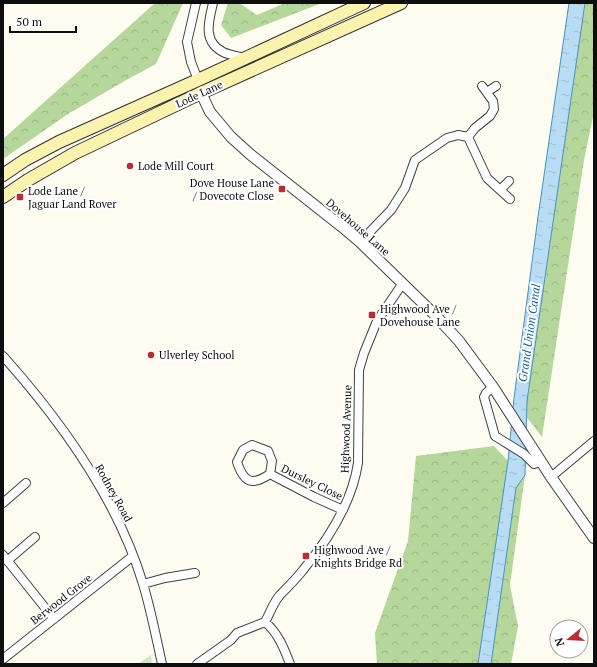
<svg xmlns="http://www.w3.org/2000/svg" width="597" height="667" font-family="'PT Serif',serif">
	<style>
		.grass { fill: url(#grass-tufts) }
		.forest { fill: url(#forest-crowns) }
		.water { fill: url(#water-ripples); stroke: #4391c5 }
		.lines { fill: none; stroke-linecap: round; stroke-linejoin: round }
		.minor-casing { stroke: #414141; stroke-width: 10 }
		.tertiary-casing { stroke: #414141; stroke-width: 12 }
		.secondary-casing { stroke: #303030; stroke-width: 14 }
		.minor { stroke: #fff; stroke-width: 8 }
		.tertiary { stroke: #fff; stroke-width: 10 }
		.secondary { stroke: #faf2af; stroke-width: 12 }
		.poi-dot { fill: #b72e34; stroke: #fff; stroke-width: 1.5 }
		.labels { text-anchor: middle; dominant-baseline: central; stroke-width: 4; stroke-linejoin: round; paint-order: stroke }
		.street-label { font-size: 11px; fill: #0e0e0e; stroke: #fff }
		.poi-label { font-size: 11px; fill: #0e0e0e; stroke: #fff; text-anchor: start }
		.water-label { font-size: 12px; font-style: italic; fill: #1e6399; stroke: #fff }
	</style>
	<defs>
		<pattern id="grass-tufts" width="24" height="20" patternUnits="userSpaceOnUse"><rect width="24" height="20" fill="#d2e7bb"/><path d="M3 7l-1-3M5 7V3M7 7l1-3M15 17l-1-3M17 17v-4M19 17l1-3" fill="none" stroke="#b3c5a0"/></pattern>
		<pattern id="forest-crowns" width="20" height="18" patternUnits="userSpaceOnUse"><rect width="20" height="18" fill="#b6d79c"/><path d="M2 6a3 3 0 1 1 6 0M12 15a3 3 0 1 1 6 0" fill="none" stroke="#9bb785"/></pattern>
		<pattern id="water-ripples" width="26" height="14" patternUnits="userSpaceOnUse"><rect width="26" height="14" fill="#b8dcf3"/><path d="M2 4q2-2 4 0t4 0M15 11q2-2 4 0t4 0" fill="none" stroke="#9dbccf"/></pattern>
	</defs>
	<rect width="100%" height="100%" fill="#fefbf0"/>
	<path class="grass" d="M151,655L152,664H138Z"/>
	<path class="forest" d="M155,3H183L156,64L128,79L68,114L3,159V139Z
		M228,3H239L257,15L285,3H322L231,38L221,25Z
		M585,3H594V112L584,160L542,437L525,415Z
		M494,446L508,461L478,664H377L375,633L408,541L416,456Z
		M525,475L510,585L518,626L511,664H491L516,488Z"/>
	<path class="water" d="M569,3H585L527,401L525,475L516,488L491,664H478L508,461L514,398L538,217Z"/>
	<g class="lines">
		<defs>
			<path id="minor" d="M196,3L187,42L191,62L198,80
				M213,3C209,21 202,41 223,52C229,55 237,56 244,58
				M487,92L496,86
				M468,137L487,178L510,199
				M500,190L509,181
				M360,242L391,210L405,188L415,160L447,138L458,135L468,137L475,128L490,116L494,109L493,101L482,86
				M3,356C61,421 118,500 143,584C151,610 156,637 162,664
				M493,387L486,393L484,397L495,436L524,454L534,464L540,462
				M270,474L272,461L268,451L252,445L243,450L237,462C244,483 252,486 270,474L314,497L343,510
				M551,477L594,441
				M3,503L26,483
				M3,555L54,619
				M7,561L35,537
				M143,584L165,578L195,573
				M265,622C278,633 284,648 290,664
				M3,659L133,556
				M197,664L231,640L237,633L265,622C270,613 273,603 280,595C288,587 296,579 303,570C328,540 352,503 358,463L359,370L364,353L377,321L403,283"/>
			<path id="tertiary" d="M201,93L210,112L231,137L251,155L341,226L360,242L435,315L459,341L493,387L551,477L594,538"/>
			<path id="secondary" d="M3,175L25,160L59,142L198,80L364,3
				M3,197L28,180L75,153L201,93L401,3"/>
		</defs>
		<use href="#minor" class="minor-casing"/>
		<use href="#tertiary" class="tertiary-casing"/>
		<use href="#secondary" class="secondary-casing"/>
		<use href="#minor" class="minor"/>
		<use href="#tertiary" class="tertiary"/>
		<use href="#secondary" class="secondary"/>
	</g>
	<g class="poi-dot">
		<circle cx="130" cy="166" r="4"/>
		<rect x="278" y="185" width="8" height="8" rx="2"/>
		<rect x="16" y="193" width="8" height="8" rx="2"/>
		<rect x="368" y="311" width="8" height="8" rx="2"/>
		<circle cx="151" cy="355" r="4"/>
		<rect x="302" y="552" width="8" height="8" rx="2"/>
	</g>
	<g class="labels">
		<g class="street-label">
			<text transform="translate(199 94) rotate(-25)">Lode Lane</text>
			<text transform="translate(358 227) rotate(41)">Dovehouse Lane</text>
			<text transform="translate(346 429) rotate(-88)">Highwood Avenue</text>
			<text transform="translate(312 482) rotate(26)">Dursley Close</text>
			<text transform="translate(114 493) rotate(61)">Rodney Road</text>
			<text transform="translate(61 599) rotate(-38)">Berwood Grove</text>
		</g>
		<g class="poi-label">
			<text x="138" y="166">Lode Mill Court</text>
			<text x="274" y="183" text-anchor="end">Dove House Lane<tspan x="274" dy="13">/ Dovecote Close</tspan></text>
			<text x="28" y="191">Lode Lane /<tspan x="28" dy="13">Jaguar Land Rover</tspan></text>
			<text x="380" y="309">Highwood Ave /<tspan x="380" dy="13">Dovehouse Lane</tspan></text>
			<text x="159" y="355">Ulverley School</text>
			<text x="314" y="550">Highwood Ave /<tspan x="314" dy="13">Knights Bridge Rd</tspan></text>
		</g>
		<g class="water-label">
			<text transform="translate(529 333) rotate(-82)">Grand Union Canal</text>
		</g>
	</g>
	<rect width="597" height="667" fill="none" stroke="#0e0e0e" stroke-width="8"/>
	<g transform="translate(569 639) rotate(252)"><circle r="19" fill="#ffffff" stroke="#9f9f9f"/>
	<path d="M0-3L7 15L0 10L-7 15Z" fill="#b72e34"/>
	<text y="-6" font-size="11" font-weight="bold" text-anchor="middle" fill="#0e0e0e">N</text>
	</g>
	<path d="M10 26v6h66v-6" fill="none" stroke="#0e0e0e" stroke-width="2"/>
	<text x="16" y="26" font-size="12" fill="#0e0e0e" stroke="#ffffff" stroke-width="3" paint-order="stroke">50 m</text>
</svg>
